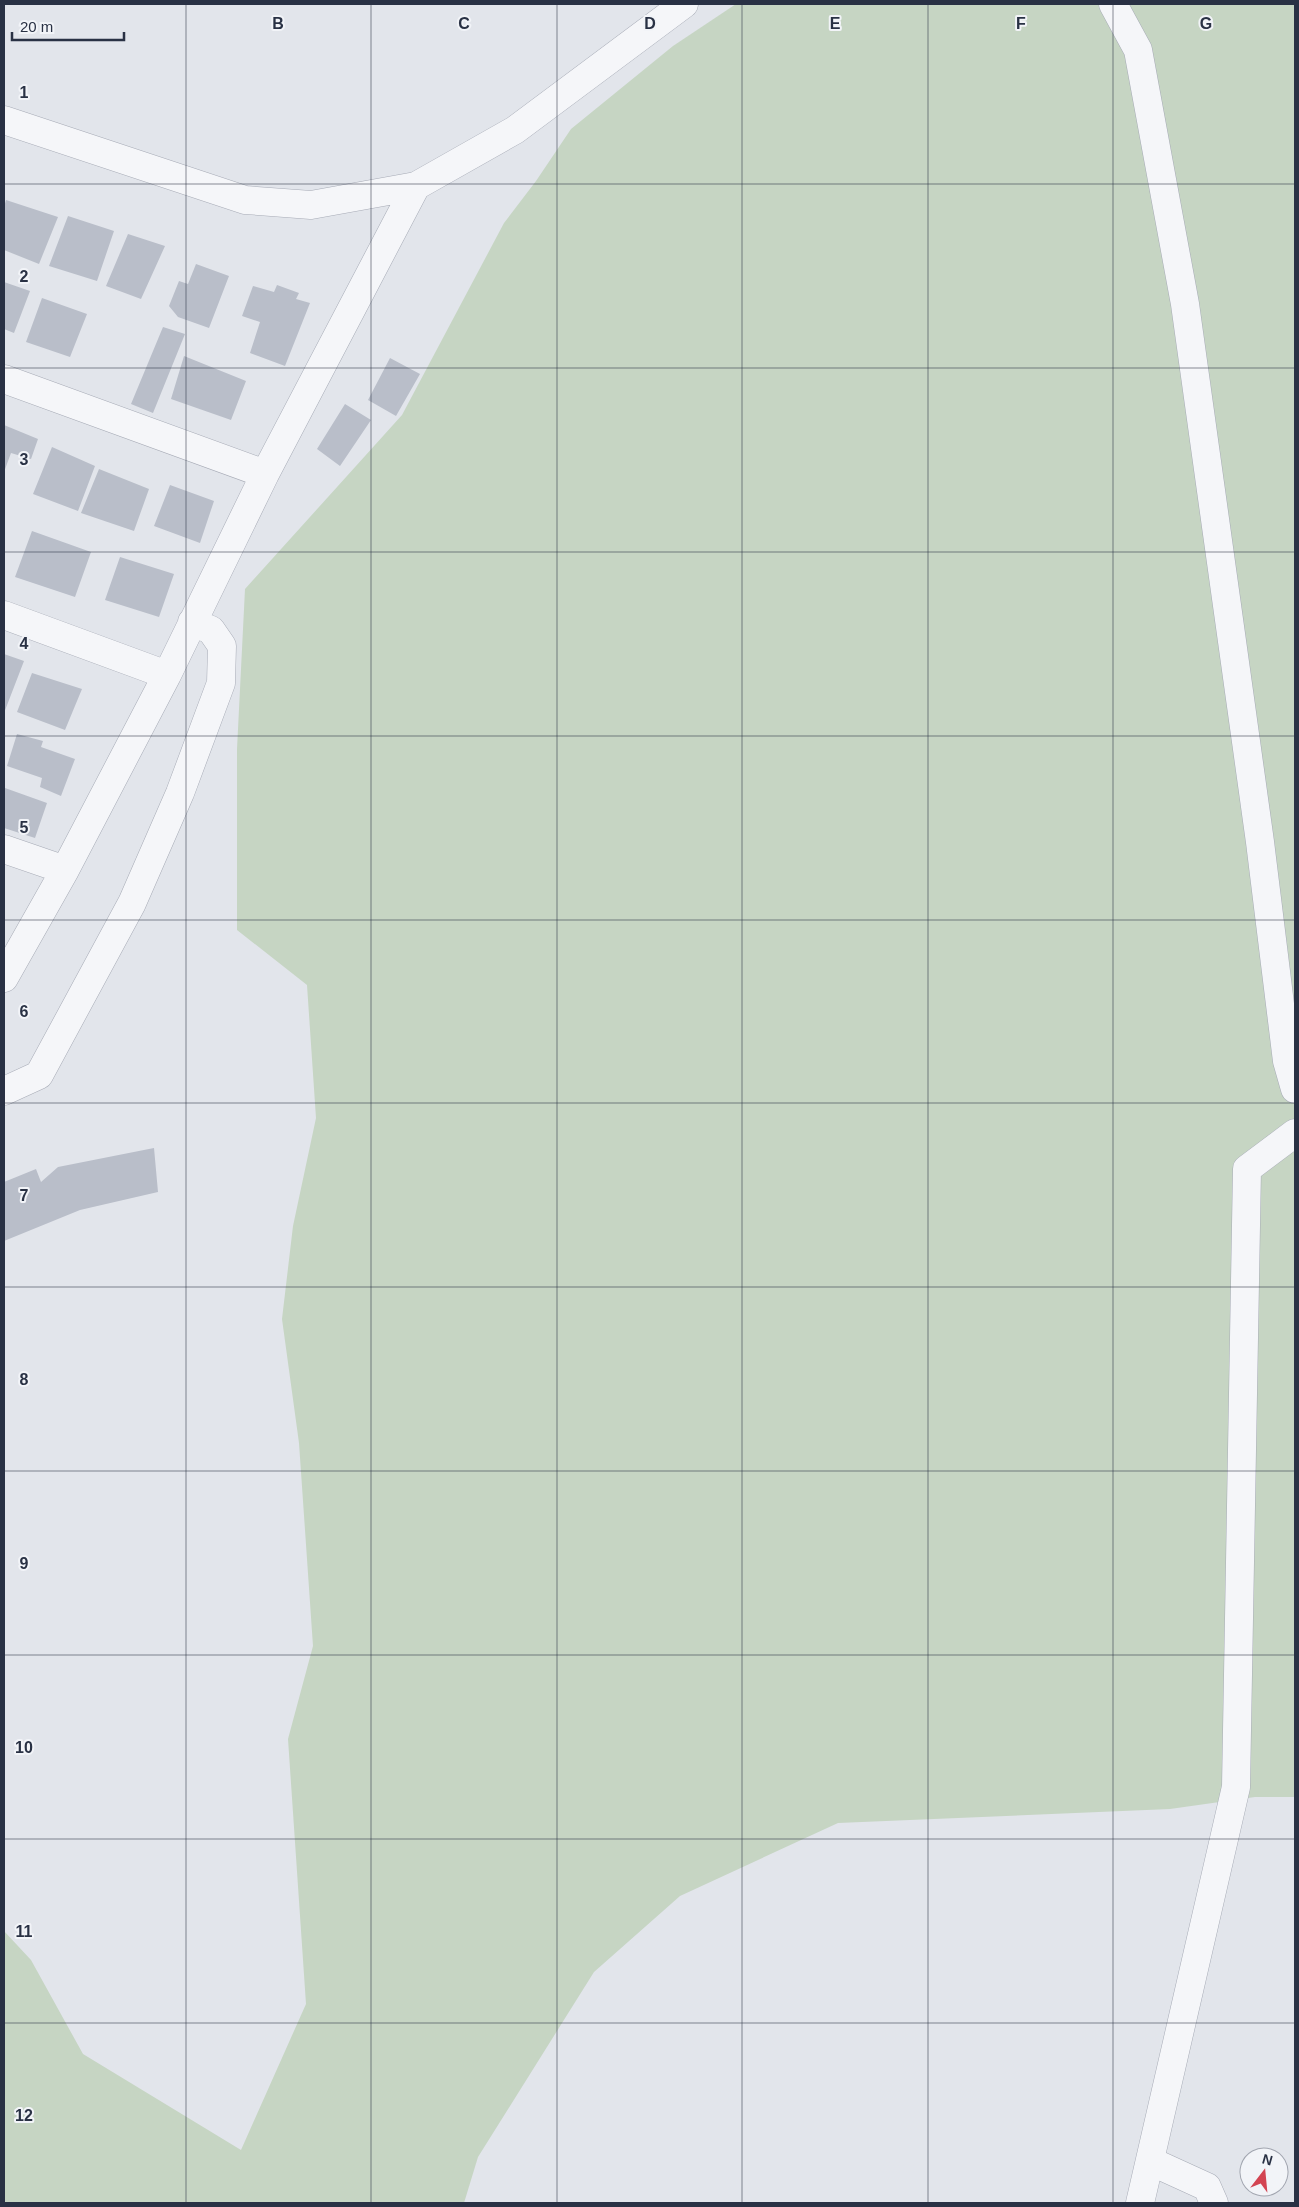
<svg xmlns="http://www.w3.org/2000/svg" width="1299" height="2207" font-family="Arial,sans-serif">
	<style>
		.green { fill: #c6d5c3 }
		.building { fill: #b9bec9 }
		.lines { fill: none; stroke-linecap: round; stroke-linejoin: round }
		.minor-casing { stroke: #a7abb6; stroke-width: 29 }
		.minor { stroke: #f5f6f9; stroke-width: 28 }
		.grid { fill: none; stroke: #293144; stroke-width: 1; stroke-opacity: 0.55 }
		.grid-label { font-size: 16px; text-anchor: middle; font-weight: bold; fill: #293144; stroke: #f2f4f8; stroke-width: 4; stroke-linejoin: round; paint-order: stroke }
	</style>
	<rect width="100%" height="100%" fill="#e2e5eb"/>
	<path class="green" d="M736,4H1295V1797H1255L1170,1809L838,1823L680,1896L594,1972L478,2157L464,2203H4V1931L31,1960L83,2054L241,2150L306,2004L288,1739L313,1646L299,1443L282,1319L293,1226L316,1118L307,985L237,930V749L245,589L402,415L504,223L536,181L571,129L673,46Z"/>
	<path class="building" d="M6,200L58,217L39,264L4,250V207Z
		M68,216L114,231L97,281L49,266Z
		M128,234L165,246L141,299L106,286Z
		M196,264L229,276L209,328L178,317L169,306L179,281L188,284Z
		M4,282L30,291L14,333L4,329Z
		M277,285L299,293L296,299L310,303L285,366L250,353L260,322L242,316L253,286L274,292Z
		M42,298L87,314L70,357L26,342Z
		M163,327L185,334L153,413L131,404Z
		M184,356L246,381L231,420L171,399Z
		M390,358L420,374L396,416L368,400Z
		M345,404L371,420L340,466L317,449Z
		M4,425L38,439L31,459L11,453L4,472Z
		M52,447L95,466L78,511L33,494Z
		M99,469L149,489L134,531L81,513Z
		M170,485L214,501L200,543L154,526Z
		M32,531L91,552L75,597L15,577Z
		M120,557L174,574L159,617L105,600Z
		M4,654L24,661L4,713Z
		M32,673L82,689L65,730L17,712Z
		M17,734L43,741L41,747L75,759L61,796L40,787L42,778L7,766Z
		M5,788L47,803L35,838L4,828Z
		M154,1148L158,1192L80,1210L4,1241V1182L36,1169L41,1182L58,1167Z"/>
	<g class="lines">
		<defs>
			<path id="minor" d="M1113,4L1138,50L1185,304L1260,842L1287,1061L1295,1089
				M4,120L245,200L311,205L416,186L515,130L684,4
				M4,379L265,474
				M4,615L167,675
				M4,849L65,870
				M4,978L65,870L167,675L265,474L416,186
				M4,1091L39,1075L132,903L180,793L221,683L222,646L211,630L192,622
				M1150,2161L1207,2187L1214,2203
				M1140,2203L1236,1787L1247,1169L1295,1133"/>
		</defs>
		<use href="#minor" class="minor-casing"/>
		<use href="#minor" class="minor"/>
	</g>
	<path class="grid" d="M186,4V2203M371,4V2203M557,4V2203M742,4V2203M928,4V2203M1113,4V2203M4,184H1295M4,368H1295M4,552H1295M4,736H1295M4,920H1295M4,1103H1295M4,1287H1295M4,1471H1295M4,1655H1295M4,1839H1295M4,2023H1295"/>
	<g class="grid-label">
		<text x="278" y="29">B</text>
		<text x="464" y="29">C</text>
		<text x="650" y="29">D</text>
		<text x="835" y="29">E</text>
		<text x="1021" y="29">F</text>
		<text x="1206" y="29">G</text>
		<text x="24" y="98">1</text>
		<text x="24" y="282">2</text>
		<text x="24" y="465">3</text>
		<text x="24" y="649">4</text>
		<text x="24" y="833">5</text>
		<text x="24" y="1017">6</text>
		<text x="24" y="1201">7</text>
		<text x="24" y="1385">8</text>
		<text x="24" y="1569">9</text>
		<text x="24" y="1753">10</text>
		<text x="24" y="1937">11</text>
		<text x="24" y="2121">12</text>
	</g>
	<rect width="1299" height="2207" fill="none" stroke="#293144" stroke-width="10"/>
	<g transform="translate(1264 2172) rotate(16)"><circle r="24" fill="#f2f4f8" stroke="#a2a6b0"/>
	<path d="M0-4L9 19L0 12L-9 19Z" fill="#d34452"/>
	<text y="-8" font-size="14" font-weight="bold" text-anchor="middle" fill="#293144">N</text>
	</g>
	<path d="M12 32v8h112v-8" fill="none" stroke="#293144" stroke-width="2.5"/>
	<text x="20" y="32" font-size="15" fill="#293144" stroke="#f2f4f8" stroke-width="4" paint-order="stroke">20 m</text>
</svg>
